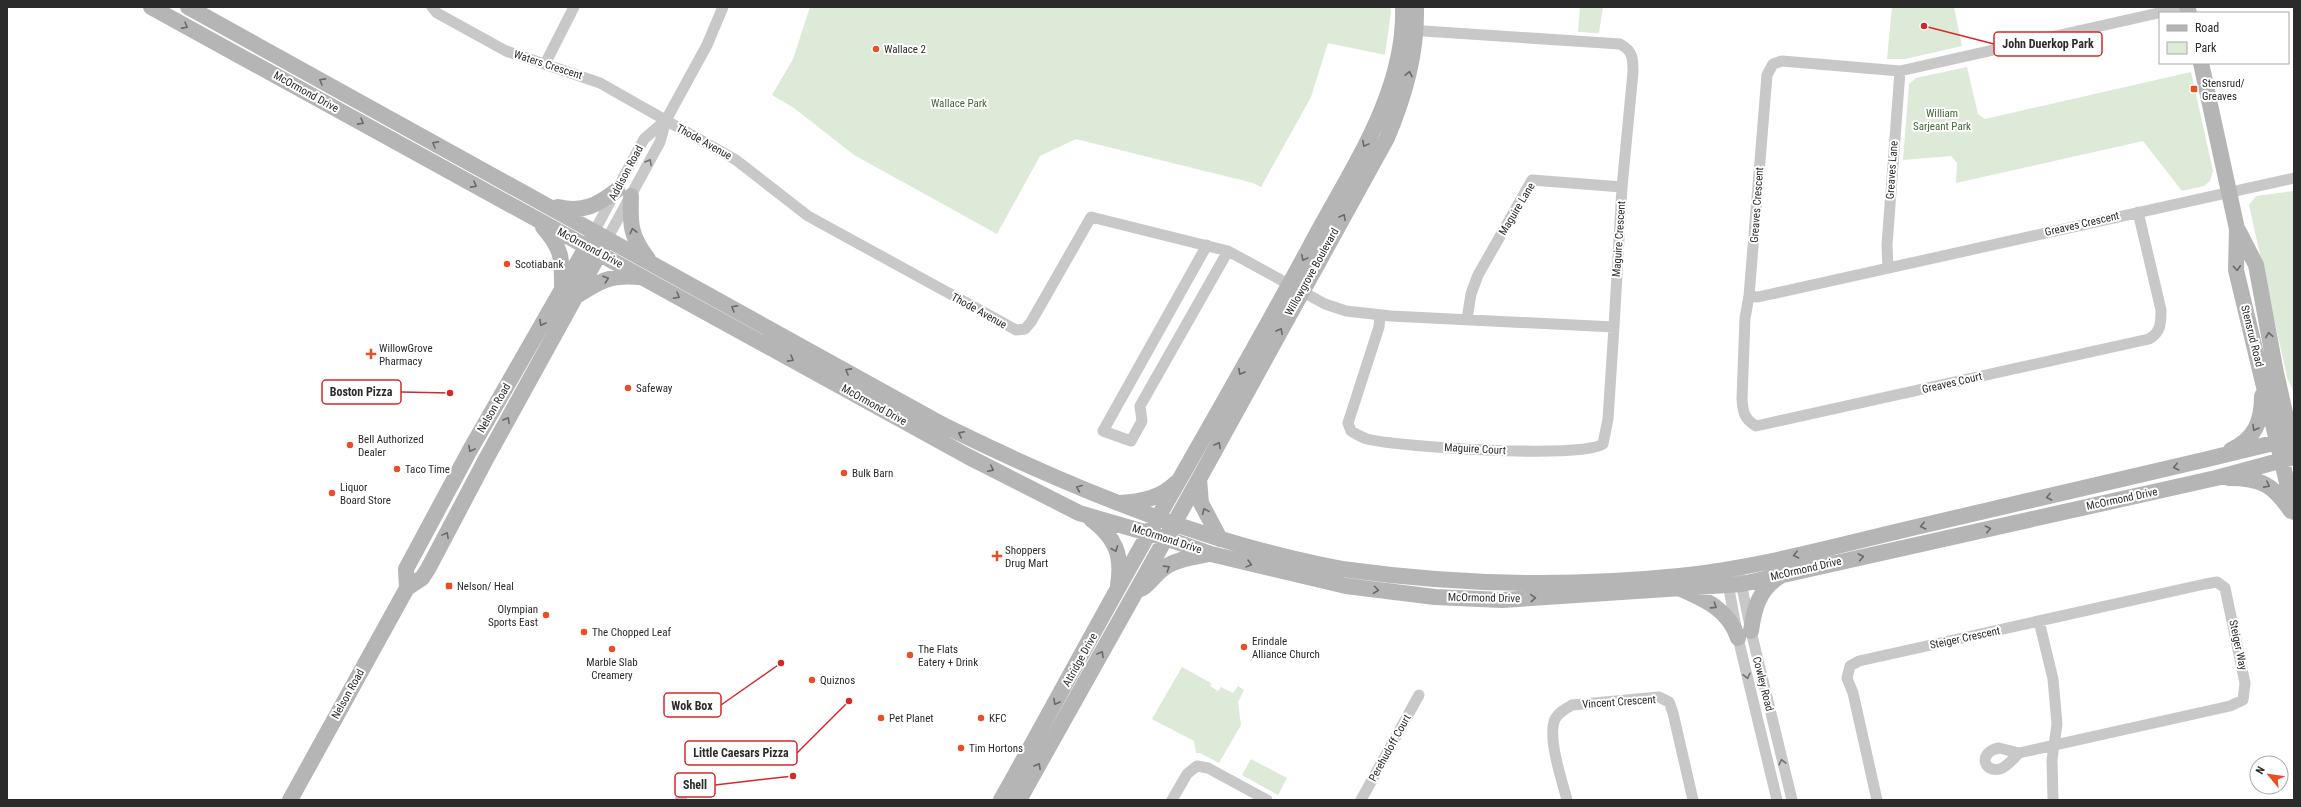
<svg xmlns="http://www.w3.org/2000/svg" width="2301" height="807" font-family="'Roboto Condensed',sans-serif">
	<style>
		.park { fill: #ddead8 }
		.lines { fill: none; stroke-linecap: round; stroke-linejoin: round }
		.street { stroke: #c8c8c8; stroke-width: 11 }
		.secondary { stroke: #b5b5b5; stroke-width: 16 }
		.oneway { stroke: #696969 }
		.oneway2 { stroke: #727272 }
		.poi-dot { fill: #e94e27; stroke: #fff; stroke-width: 1.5 }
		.labels { text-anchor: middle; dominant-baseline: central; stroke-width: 4; stroke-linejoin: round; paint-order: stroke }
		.poi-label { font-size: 11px; fill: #2b2b2b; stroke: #fff; text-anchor: start }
		.street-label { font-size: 11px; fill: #2b2b2b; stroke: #fff }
		.park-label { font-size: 11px; fill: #426838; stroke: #fff }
		.leader { fill: none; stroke: #d62828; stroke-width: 1.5 }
		.callout-dot { fill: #d62828; stroke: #fff; stroke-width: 1.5 }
		.callout { fill: #fff; stroke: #d62828; stroke-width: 1.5 }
		.callout-label { font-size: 12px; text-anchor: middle; font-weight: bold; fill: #2b2b2b }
	</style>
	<rect width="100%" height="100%" fill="#fff"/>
	<path class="park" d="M810,7H1390L1391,12L1385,55L1328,43L1311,97L1261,187L1253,183L1076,139L1040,156L997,234L854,155L794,108L772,95L793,59Z
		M1580,7H1603L1599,33L1578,32Z
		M1892,7H1954L1962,46L1905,59H1887Z
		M1967,67L1978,114L1985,119L2191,72L2213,171L2210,181L2204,186L2182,191L2143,141L1956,183L1957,163L1951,156L1903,160L1909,84L1916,78Z
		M2294,191V393L2287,377L2249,205L2256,196Z
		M1182,667L1211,683L1210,686L1218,691L1221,687L1233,693L1238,686L1244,690L1238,702L1241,725L1219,763L1200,753H1196L1194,741L1152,719Z
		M1251,759L1287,778L1278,795L1242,775Z"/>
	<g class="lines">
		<path class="street" d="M432,7L437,13L506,51L600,83L736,160L808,216L1016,330L1025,329L1031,322L1091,217L1228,251L1325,304L1346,311L1391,316L1614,327L1622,187L1633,72C1633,58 1633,51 1620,44L1409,30
			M2185,7L1900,71L1782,61L1773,64L1767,75L1749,296L1758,297L2294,178
			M545,64L574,7
			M594,232L644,139L666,120
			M607,239L660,142L666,120L707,45L723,7
			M1207,245L1103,431L1131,441L1142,421L1140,406L1228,251
			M1888,268L1887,245L1900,71
			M1749,296L1745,318L1742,399C1743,412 1744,419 1756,426L2149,339C2161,332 2161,323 2161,310L2138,212
			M1380,315L1379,327L1348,423L1351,431C1356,434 1361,437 1367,439C1398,447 1581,459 1603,444L1608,419L1614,327
			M1467,319L1471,294L1478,275L1532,180L1622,187
			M1738,568L1751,631L1792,800
			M1727,578L1738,638L1777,800
			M2039,621L2053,679L2057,724L2052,760L2053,800
			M1999,748L2019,753C2014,758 2007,767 2000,769C1983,773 1978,752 1999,748Z
			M680,800L688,785
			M1172,800L1187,774L1197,766L1208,768L1267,800
			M1361,800L1419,695
			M1567,800C1562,780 1547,738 1555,719C1559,712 1565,709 1572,705L1659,697L1669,702L1673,713L1693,800
			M1877,800L1853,693L1847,678L1850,666L1859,661L2205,584L2217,582L2225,588L2245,683L2243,700L2230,706L2019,753"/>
		<path class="secondary" d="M151,7L967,456L1079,513L1165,538L1211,554L1346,586L1435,597L1502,600L1742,584L2216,478L2294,457
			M188,7L943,425C1042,474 1142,517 1248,547C1282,556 1316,565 1350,570C1459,585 1570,587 1679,576C1758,568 1835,546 1912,528C2040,499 2167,469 2294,438
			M2187,7L2189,13
			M2201,63L2237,229L2236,270L2294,512
			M631,196C630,224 630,236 648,259
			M558,207C583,213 598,205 617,190
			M543,227C563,250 562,259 562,288
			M2238,230L2256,265L2276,373L2288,426L2291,449
			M575,297C598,282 610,274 639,277
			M2231,450C2255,439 2262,421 2262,396
			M2229,478C2262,478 2273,485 2291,511
			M1199,479L1201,503L1220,539
			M1120,503C1141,502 1161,498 1176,483
			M1091,519C1115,537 1123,555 1118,585
			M407,588L406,569L470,450L592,237
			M1141,589C1151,583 1155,574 1164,568C1176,559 1195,557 1209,554
			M1681,589C1706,600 1729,610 1738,638
			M1751,631C1754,609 1759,589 1779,577
			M290,800L407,588L422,578L428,569L486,459L604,245
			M1001,800C1051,711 1099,621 1149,533C1205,435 1261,338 1314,239C1352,168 1406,91 1403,7
			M1019,800L1199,479L1387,138C1405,95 1417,53 1416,7"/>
	</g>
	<defs><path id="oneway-chevron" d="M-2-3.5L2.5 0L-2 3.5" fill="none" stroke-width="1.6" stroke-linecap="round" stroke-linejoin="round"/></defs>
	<g class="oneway">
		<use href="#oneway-chevron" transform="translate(185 26) rotate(29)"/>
		<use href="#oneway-chevron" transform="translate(1409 74) rotate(-78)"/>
		<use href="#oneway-chevron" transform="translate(322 81) rotate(-151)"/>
		<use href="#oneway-chevron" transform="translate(361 122) rotate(29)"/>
		<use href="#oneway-chevron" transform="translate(435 144) rotate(-151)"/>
		<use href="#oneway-chevron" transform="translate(1365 144) rotate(118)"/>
		<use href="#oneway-chevron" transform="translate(474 185) rotate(29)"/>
		<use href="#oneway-chevron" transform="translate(1343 217) rotate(-61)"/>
		<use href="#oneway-chevron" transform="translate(633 231) rotate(-103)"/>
		<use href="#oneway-chevron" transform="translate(1304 258) rotate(118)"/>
		<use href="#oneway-chevron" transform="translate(2237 268) rotate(86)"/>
		<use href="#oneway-chevron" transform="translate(606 279) rotate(-19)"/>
		<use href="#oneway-chevron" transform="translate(677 296) rotate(29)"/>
		<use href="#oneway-chevron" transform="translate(734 308) rotate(-151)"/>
		<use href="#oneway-chevron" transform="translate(542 323) rotate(120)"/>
		<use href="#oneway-chevron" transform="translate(1280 331) rotate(-61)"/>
		<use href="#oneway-chevron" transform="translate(2269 335) rotate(-100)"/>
		<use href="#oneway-chevron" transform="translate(791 359) rotate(29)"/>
		<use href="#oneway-chevron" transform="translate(848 371) rotate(-151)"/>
		<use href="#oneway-chevron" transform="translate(1241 372) rotate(119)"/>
		<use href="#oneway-chevron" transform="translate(507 420) rotate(-61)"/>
		<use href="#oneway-chevron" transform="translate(2255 428) rotate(121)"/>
		<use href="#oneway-chevron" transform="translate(961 434) rotate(-154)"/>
		<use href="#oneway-chevron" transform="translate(1218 445) rotate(-61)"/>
		<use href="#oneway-chevron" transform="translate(471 449) rotate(119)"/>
		<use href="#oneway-chevron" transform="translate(2176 467) rotate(167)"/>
		<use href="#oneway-chevron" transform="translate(991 469) rotate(27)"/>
		<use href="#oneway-chevron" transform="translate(2267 485) rotate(28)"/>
		<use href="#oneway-chevron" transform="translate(1079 488) rotate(-157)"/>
		<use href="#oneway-chevron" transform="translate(2049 497) rotate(167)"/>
		<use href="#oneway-chevron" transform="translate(1205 511) rotate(-114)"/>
		<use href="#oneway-chevron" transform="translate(1923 526) rotate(167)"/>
		<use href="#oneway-chevron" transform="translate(1988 529) rotate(-12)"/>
		<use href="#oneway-chevron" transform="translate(446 535) rotate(-62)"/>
		<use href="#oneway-chevron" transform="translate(1115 549) rotate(68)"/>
		<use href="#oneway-chevron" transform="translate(1796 555) rotate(167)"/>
		<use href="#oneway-chevron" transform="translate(1861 557) rotate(-12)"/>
		<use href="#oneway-chevron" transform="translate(1249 564) rotate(15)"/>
		<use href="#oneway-chevron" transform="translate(1167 568) rotate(-32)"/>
		<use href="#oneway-chevron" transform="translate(1376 590) rotate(7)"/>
		<use href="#oneway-chevron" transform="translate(1533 598) rotate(-3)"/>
		<use href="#oneway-chevron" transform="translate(1714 606) rotate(33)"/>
		<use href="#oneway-chevron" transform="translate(1101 654) rotate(-61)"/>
		<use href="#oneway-chevron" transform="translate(1056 702) rotate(119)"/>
		<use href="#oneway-chevron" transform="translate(1038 766) rotate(-61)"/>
	</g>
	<g class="oneway2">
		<use href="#oneway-chevron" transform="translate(649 162) rotate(-61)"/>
		<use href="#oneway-chevron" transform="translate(1747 676) rotate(77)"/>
		<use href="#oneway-chevron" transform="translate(1782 762) rotate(-104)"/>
	</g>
	<g class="poi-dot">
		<circle cx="876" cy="49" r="4"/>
		<rect x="2190" y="85" width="8" height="8" rx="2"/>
		<circle cx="507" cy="264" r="4"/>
		<path d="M369 348h4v4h4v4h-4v4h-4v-4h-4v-4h4z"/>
		<circle cx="628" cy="388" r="4"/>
		<circle cx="350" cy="445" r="4"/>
		<circle cx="397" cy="469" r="4"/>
		<circle cx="844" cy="473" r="4"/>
		<circle cx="332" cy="493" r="4"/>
		<path d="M995 550h4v4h4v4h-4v4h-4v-4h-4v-4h4z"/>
		<rect x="445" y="582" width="8" height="8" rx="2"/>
		<circle cx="546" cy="615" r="4"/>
		<circle cx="584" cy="632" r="4"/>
		<circle cx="1244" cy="647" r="4"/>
		<circle cx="612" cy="649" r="4"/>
		<circle cx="910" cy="655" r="4"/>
		<circle cx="812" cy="680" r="4"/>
		<circle cx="881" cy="718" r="4"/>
		<circle cx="981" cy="718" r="4"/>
		<circle cx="961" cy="748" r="4"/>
	</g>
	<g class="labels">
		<g class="poi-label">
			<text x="884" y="49">Wallace 2</text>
			<text x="2202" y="83">Stensrud/<tspan x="2202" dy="13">Greaves</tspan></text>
			<text x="515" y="264">Scotiabank</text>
			<text x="379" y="348">WillowGrove<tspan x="379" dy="13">Pharmacy</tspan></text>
			<text x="636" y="388">Safeway</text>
			<text x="358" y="439">Bell Authorized<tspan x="358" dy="13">Dealer</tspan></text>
			<text x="405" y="469">Taco Time</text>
			<text x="852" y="473">Bulk Barn</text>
			<text x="340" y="487">Liquor<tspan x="340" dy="13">Board Store</tspan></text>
			<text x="1005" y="550">Shoppers<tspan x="1005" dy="13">Drug Mart</tspan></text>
			<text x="457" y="586">Nelson/ Heal</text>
			<text x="538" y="609" text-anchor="end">Olympian<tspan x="538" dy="13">Sports East</tspan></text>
			<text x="592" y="632">The Chopped Leaf</text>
			<text x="1252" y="641">Erindale<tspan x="1252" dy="13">Alliance Church</tspan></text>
			<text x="918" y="649">The Flats<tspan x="918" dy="13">Eatery + Drink</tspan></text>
			<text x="612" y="662" text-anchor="middle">Marble Slab<tspan x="612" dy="13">Creamery</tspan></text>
			<text x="820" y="680">Quiznos</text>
			<text x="889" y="718">Pet Planet</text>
			<text x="989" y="718">KFC</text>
			<text x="969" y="748">Tim Hortons</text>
		</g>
		<g class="street-label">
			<text transform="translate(548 65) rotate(18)">Waters Crescent</text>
			<text transform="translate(306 92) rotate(29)">McOrmond Drive</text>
			<text transform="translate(704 142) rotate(29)">Thode Avenue</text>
			<text transform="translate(1892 170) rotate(-86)">Greaves Lane</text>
			<text transform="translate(626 173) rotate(-62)">Addison Road</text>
			<text transform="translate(1757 205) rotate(-86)">Greaves Crescent</text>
			<text transform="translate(1517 209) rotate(-59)">Maguire Lane</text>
			<text transform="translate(2082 224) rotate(-13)">Greaves Crescent</text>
			<text transform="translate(1619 239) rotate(-86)">Maguire Crescent</text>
			<text transform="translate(590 248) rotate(28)">McOrmond Drive</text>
			<text transform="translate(1312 272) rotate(-61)">Willowgrove Boulevard</text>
			<text transform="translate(979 311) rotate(29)">Thode Avenue</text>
			<text transform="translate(2252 336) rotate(76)">Stensrud Road</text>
			<text transform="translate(1952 383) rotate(-13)">Greaves Court</text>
			<text transform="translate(874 405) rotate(29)">McOrmond Drive</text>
			<text transform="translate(494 408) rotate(-60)">Nelson Road</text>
			<text transform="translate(1475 449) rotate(3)">Maguire Court</text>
			<text transform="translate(2122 499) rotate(-12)">McOrmond Drive</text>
			<text transform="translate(1167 539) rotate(18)">McOrmond Drive</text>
			<text transform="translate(1806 569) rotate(-13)">McOrmond Drive</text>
			<text transform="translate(1484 598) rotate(1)">McOrmond Drive</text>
			<text transform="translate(1965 638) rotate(-12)">Steiger Crescent</text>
			<text transform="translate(2238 645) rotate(78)">Steiger Way</text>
			<text transform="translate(1080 660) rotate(-61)">Attridge Drive</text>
			<text transform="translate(1763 684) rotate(76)">Cowley Road</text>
			<text transform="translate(348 694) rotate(-61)">Nelson Road</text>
			<text transform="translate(1619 702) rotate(-4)">Vincent Crescent</text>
			<text transform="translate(1390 748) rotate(-61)">Perehudoff Court</text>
		</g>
		<g class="park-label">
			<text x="959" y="103">Wallace Park</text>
			<text x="1942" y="113">William<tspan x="1942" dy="13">Sarjeant Park</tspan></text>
		</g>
	</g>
	<path class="leader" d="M1924 26L1994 44M450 393L401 392M781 663L721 705M849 701L797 753M793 776L715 785"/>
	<g class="callout-dot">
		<circle cx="1924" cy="26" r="4"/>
		<circle cx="450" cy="393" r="4"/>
		<circle cx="781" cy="663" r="4"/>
		<circle cx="849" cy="701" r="4"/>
		<circle cx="793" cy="776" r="4"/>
	</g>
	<g class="callout">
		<rect x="1994" y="32" width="108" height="24" rx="4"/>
		<rect x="322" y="380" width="79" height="24" rx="4"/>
		<rect x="664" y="693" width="57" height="24" rx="4"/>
		<rect x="685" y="741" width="112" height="24" rx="4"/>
		<rect x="675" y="773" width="40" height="24" rx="4"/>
	</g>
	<g class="callout-label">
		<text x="2048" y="48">John Duerkop Park</text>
		<text x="361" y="396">Boston Pizza</text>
		<text x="692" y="710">Wok Box</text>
		<text x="741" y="757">Little Caesars Pizza</text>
		<text x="695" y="789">Shell</text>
	</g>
	<rect width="2301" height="807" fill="none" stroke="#2b2b2b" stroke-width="16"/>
	<rect x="2159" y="12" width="130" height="52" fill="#ffffff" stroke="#aaaaaa"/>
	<rect x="2167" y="25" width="20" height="6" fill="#b5b5b5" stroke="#aaaaaa"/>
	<text x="2195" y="32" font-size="12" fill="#2b2b2b">Road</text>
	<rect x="2167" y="42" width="20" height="12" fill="#ddead8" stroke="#aaaaaa"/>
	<text x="2195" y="52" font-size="12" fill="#2b2b2b">Park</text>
	<g transform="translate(2269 775) rotate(299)"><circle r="19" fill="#ffffff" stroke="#aaaaaa"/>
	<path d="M0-3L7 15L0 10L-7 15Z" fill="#e94e27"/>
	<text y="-6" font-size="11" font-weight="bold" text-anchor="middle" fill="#2b2b2b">N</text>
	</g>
</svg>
